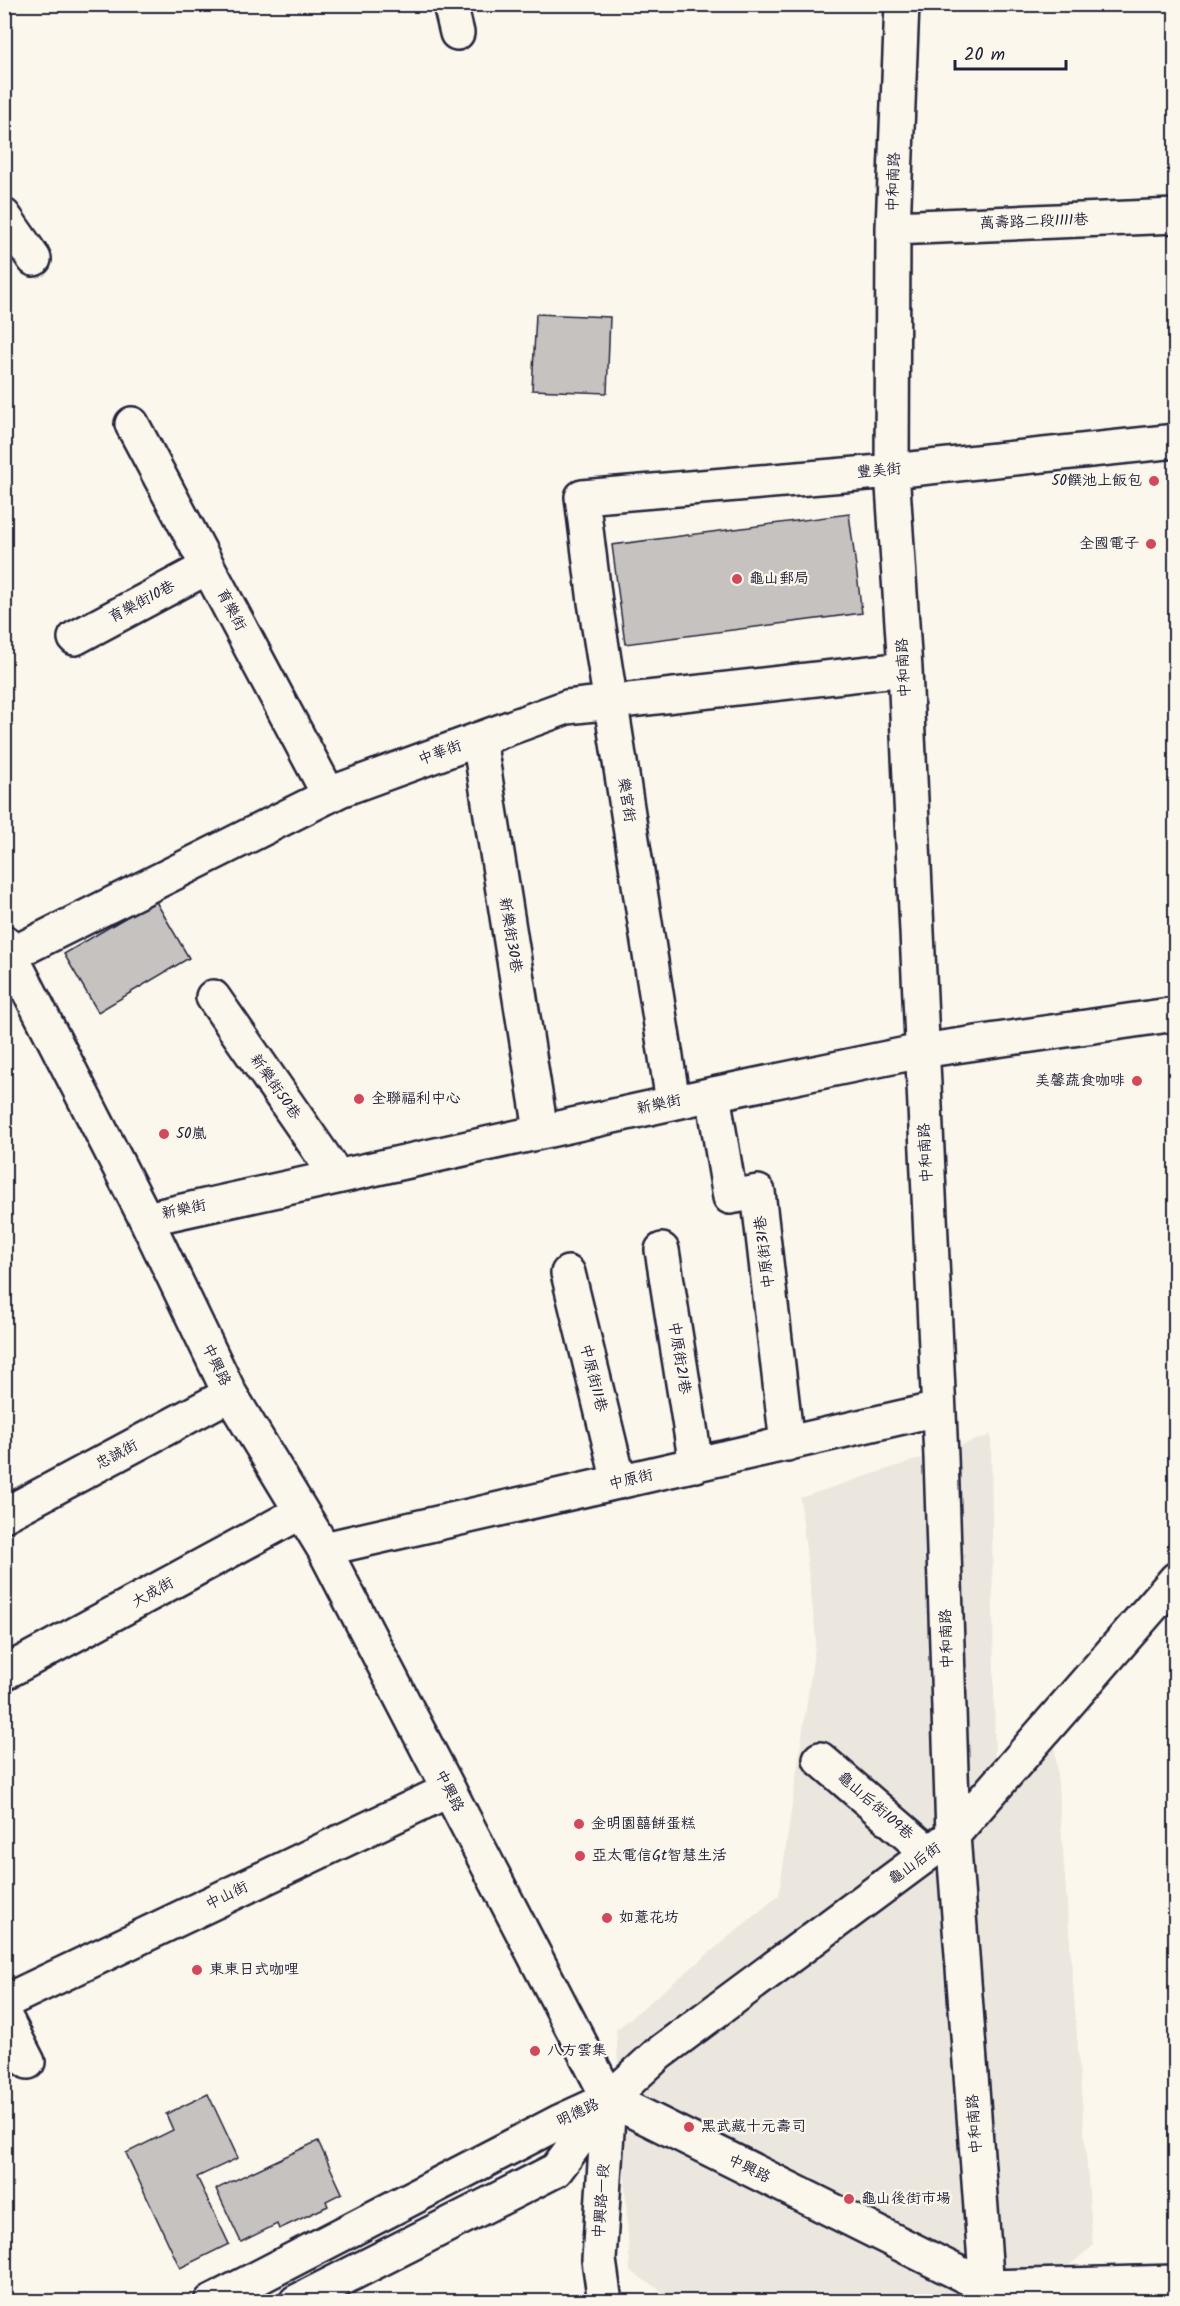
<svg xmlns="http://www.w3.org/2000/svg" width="1180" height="2306" font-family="Kalam,'LXGW WenKai TC',sans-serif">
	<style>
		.built { fill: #ebe7df }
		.building { fill: #c6c2c0; stroke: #22223b; stroke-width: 1.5 }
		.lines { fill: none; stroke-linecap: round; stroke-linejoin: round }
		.minor-casing { stroke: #22223b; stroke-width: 38 }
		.minor { stroke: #fbf7ec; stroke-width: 33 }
		.poi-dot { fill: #d1495b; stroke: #fbf7ec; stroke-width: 2 }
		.labels { text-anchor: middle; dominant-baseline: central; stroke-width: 4.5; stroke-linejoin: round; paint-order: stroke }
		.street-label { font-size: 15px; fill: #22223b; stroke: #fbf7ec }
		.poi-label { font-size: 15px; fill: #22223b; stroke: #fbf7ec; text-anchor: start }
	</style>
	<rect width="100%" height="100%" fill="#fbf7ec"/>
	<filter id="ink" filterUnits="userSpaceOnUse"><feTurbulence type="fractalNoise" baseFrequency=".0167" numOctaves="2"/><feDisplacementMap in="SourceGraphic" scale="12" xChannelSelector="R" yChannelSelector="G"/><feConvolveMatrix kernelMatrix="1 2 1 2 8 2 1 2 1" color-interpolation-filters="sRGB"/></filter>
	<g filter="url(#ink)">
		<path class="built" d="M991,1435L995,1767L1055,1747L1093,2246L1025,2301H677L630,2271L616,2030L779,1895L816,1639L800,1498Z"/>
		<path class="building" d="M536,314L610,317L607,393L532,390Z
			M849,514L862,613L625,644L612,545Z
			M155,900L189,958L98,1012L64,954Z
			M208,2094L238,2158L197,2177L229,2244L180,2268L126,2153L173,2130L166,2114Z
			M318,2141L342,2193L326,2201L328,2206L279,2229L277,2224L241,2242L216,2189Z"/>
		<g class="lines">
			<defs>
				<path id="minor" d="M450,4L457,33
					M902,4L893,228L892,471L905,669L941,1457L953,1835L988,2302
					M4,216L34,259
					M893,228L1176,216
					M132,424L329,795
					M75,638L208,567
					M479,739L541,1131
					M4,942L146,1219L230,1394L324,1549L609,2099L987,2287L1176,2282
					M4,958L340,790L567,707L905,669
					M213,997L337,1176
					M713,1094L730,1197L758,1192L787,1444
					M673,1102L595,602L582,497L892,471L1176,441
					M146,1219L713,1094L921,1051L1176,1014
					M662,1250L696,1465
					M568,1273L619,1482
					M4,1515L230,1394
					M324,1549L938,1409
					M4,1673L301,1512
					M820,1759L929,1853
					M4,2002L449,1790
					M4,2015L28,2062
					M211,2302L561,2121L607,2100
					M296,2302L556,2170L609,2099L658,2054L953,1835L1176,1579
					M605,2302L599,2260L609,2099"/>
			</defs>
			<use href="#minor" class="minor-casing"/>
			<use href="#minor" class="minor"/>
		</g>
	</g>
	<g class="poi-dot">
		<circle cx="1154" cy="481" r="6"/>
		<circle cx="1151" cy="544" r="6"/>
		<circle cx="737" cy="579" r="6"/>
		<circle cx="1137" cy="1081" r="6"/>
		<circle cx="359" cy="1099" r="6"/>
		<circle cx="164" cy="1134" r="6"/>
		<circle cx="579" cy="1824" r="6"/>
		<circle cx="580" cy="1856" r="6"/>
		<circle cx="607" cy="1918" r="6"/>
		<circle cx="197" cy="1970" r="6"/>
		<circle cx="535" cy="2051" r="6"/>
		<circle cx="689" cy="2127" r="6"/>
		<circle cx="849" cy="2199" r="6"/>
	</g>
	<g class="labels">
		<g class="street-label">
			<text transform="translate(894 182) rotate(-88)">中和南路</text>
			<text transform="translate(1034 222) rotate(-2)">萬壽路二段1111巷</text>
			<text transform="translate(879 471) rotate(-5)">豐美街</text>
			<text transform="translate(142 602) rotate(-28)">育樂街10巷</text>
			<text transform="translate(231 610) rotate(62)">育樂街</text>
			<text transform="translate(904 668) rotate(-93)">中和南路</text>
			<text transform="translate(440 753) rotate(-20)">中華街</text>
			<text transform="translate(626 800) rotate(81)">樂宮街</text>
			<text transform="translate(510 935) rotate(81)">新樂街30巷</text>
			<text transform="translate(275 1087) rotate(55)">新樂街50巷</text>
			<text transform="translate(659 1105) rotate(-12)">新樂街</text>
			<text transform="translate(926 1153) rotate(-93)">中和南路</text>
			<text transform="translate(184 1210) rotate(-12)">新樂街</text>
			<text transform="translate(765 1252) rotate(-97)">中原街31巷</text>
			<text transform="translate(679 1358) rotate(81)">中原街21巷</text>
			<text transform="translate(216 1365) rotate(64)">中興路</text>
			<text transform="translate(593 1378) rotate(76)">中原街11巷</text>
			<text transform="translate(117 1455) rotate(-28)">忠誠街</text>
			<text transform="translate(631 1480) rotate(-13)">中原街</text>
			<text transform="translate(153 1593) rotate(-29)">大成街</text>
			<text transform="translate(947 1639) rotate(-92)">中和南路</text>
			<text transform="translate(449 1791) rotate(63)">中興路</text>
			<text transform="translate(875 1806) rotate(41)">龜山后街109巷</text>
			<text transform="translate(915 1864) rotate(-36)">龜山后街</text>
			<text transform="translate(227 1896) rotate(-26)">中山街</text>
			<text transform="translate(578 2113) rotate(-25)">明德路</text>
			<text transform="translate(975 2124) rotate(-94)">中和南路</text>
			<text transform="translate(749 2169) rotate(26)">中興路</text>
			<text transform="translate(602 2201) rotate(-86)">中興路一段</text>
		</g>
		<g class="poi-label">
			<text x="1142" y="481" text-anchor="end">50饌池上飯包</text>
			<text x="1139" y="544" text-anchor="end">全國電子</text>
			<text x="749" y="579">龜山郵局</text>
			<text x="1125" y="1081" text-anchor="end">美馨蔬食咖啡</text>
			<text x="371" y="1099">全聯福利中心</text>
			<text x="176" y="1134">50嵐</text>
			<text x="591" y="1824">金明園囍餅蛋糕</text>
			<text x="592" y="1856">亞太電信Gt智慧生活</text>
			<text x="619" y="1918">如薏花坊</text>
			<text x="209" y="1970">東東日式咖哩</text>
			<text x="547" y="2051">八方雲集</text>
			<text x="701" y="2127">黑武藏十元壽司</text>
			<text x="861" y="2199">龜山後街市場</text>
		</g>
	</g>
	<rect width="1180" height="2306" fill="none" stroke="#fbf7ec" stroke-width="24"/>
	<rect x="12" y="12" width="1156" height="2282" fill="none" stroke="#22223b" stroke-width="2" filter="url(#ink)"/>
	<path d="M955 60v9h111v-9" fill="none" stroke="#22223b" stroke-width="3"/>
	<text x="964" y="60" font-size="18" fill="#22223b" stroke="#fbf7ec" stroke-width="4.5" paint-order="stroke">20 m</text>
</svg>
